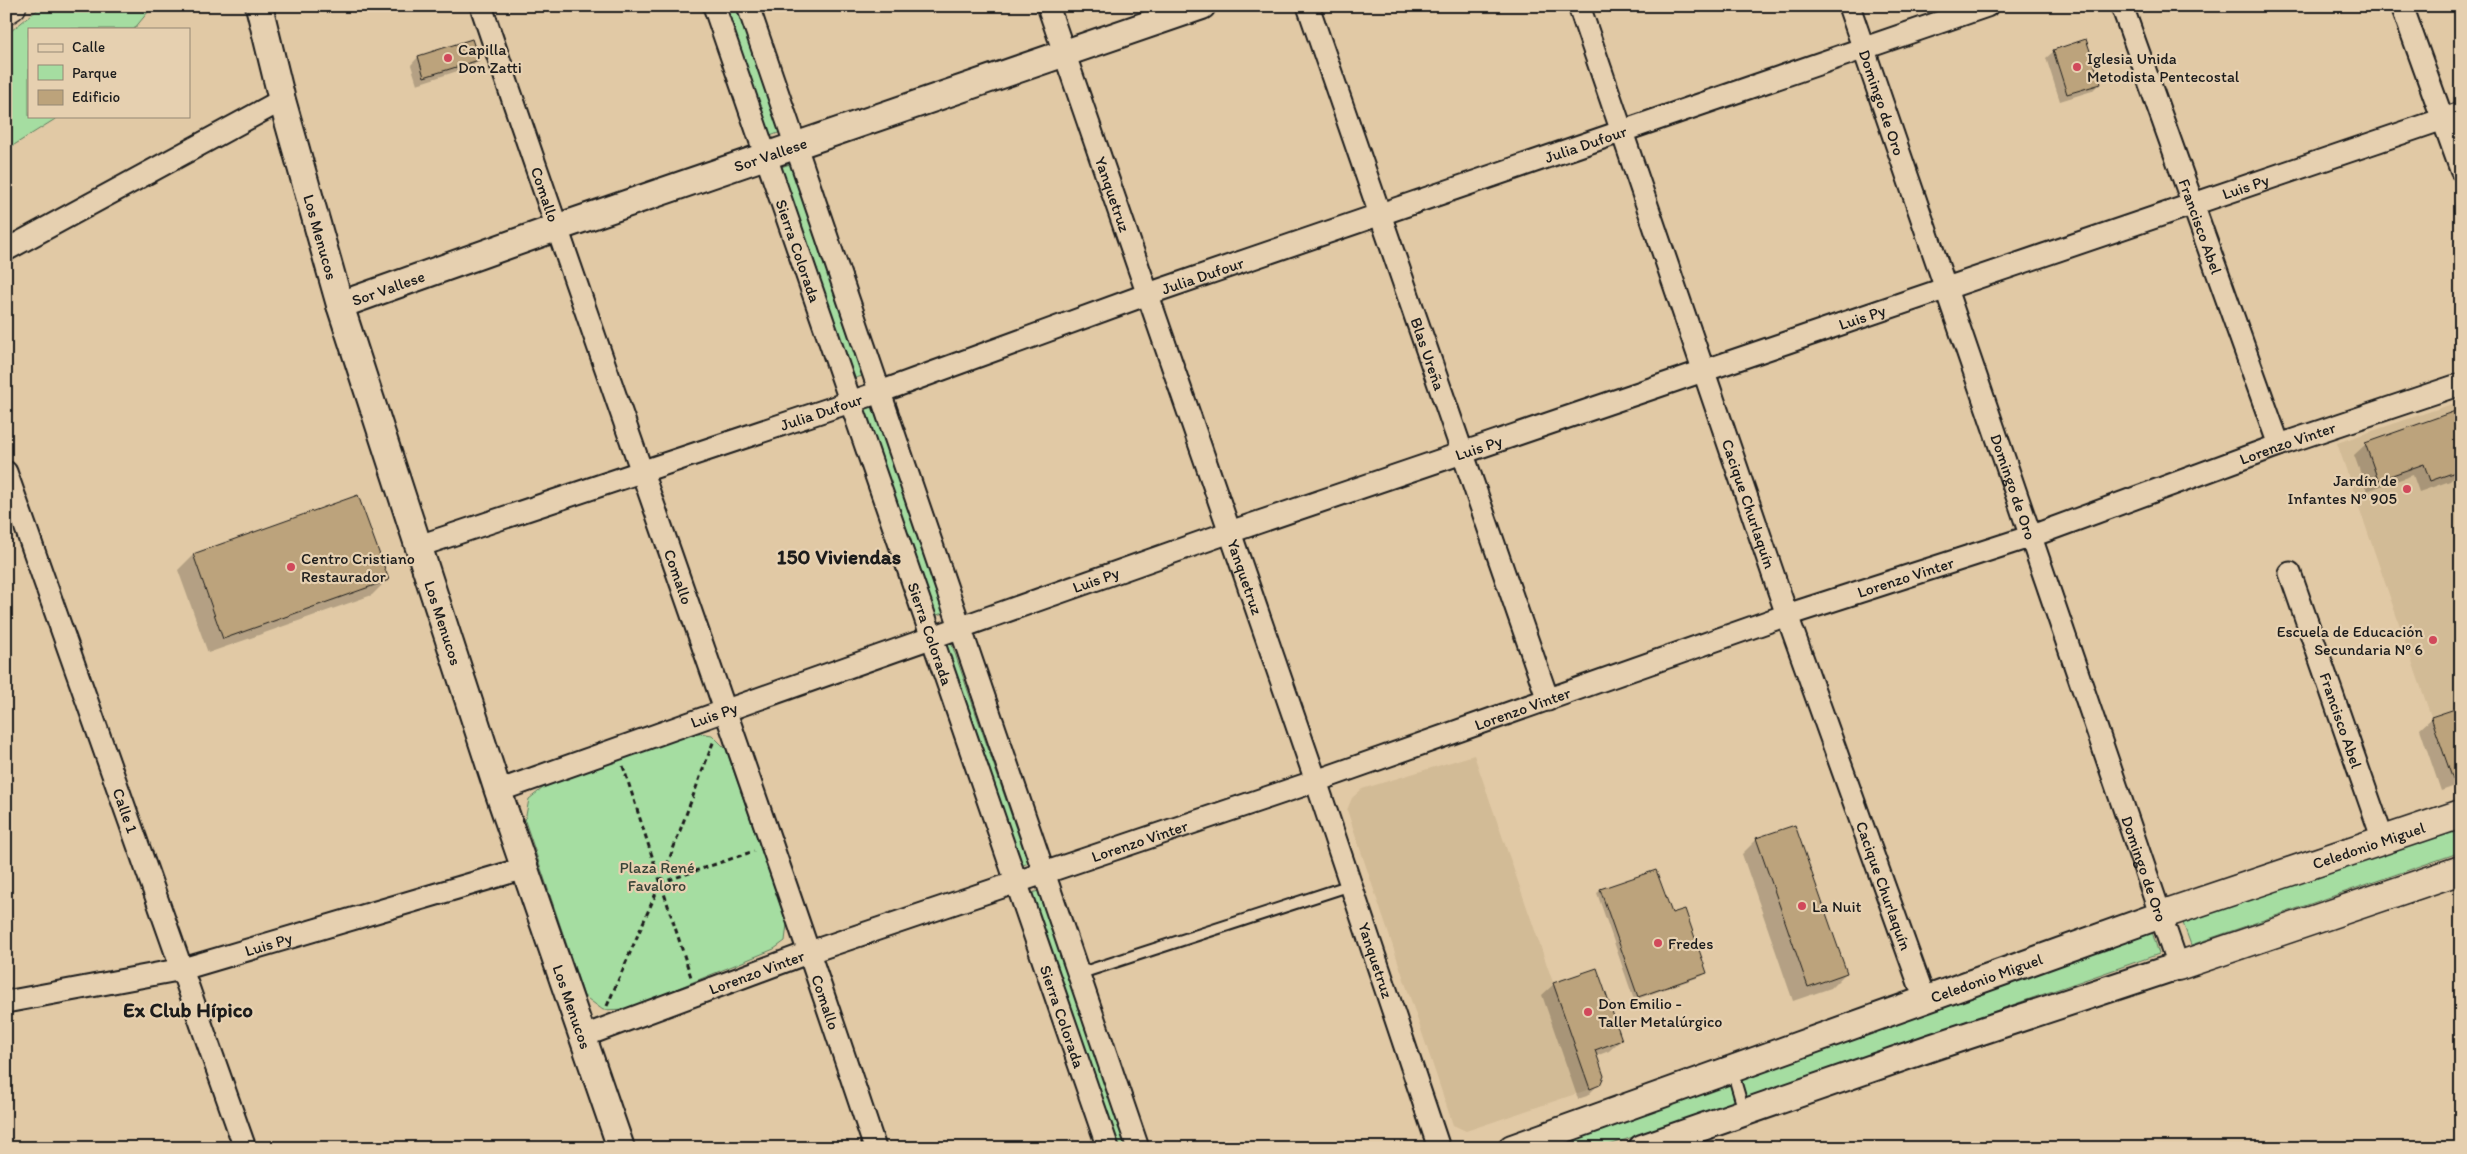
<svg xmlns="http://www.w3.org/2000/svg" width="2467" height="1154" font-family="Itim,sans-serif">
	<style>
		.built { fill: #d2bb96 }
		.green { fill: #a5dda1; stroke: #607c5e }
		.shadow { fill: #0003 }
		.building { fill: #bca37b; stroke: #1c1c1c }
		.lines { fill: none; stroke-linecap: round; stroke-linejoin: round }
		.service-casing { stroke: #1c1c1c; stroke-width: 14 }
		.minor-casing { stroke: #1c1c1c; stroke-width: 25 }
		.tertiary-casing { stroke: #1c1c1c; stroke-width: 30 }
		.secondary-casing { stroke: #1c1c1c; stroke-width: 31 }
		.path { stroke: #1c1c1c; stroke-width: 3; stroke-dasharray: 5 4; stroke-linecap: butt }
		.service { stroke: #e6d0b0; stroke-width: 10 }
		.minor { stroke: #e6d0b0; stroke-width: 21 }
		.tertiary { stroke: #e6d0b0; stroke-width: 26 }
		.secondary { stroke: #e6d0b0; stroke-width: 28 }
		.poi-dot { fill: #d1495b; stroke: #e6d0b0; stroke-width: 2 }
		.labels { text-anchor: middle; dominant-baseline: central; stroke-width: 4.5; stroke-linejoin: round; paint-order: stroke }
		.poi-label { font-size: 16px; fill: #1c1c1c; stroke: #e6d0b0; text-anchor: start }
		.street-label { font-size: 16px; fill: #1c1c1c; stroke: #e6d0b0 }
		.park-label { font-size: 16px; fill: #374337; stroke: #e6d0b0 }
		.district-label { font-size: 21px; font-weight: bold; fill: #1c1c1c; stroke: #e6d0b0 }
	</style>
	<rect width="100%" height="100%" fill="#e1c9a5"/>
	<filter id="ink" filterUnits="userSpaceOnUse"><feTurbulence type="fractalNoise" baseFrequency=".02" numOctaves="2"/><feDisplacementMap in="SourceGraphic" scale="10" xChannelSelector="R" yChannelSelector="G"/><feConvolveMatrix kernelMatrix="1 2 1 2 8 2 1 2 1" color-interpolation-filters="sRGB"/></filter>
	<g filter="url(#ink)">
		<path class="built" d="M2461,401V794L2458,795L2337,443Z
			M1474,755L1590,1089L1466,1131L1453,1125L1347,810L1352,798L1362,789Z"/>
		<path class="green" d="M42,6H153L134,29H29V116H60L6,150V35Z
			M726,6H738L781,132L770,136Z
			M790,164L862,376L853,379L781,167Z
			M873,404L943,613L934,616L864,407Z
			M951,642L1028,863L1019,867L942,645Z
			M694,732L712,735L726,749L787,924L785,941L774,949L627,1009L603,1010L584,996L525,821L529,799L548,784Z
			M2461,827V852L2191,945L2183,923Z
			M1038,891L1130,1148H1117L1026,895Z
			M2152,932L2159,954L1601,1148H1530Z"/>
		<path class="shadow" d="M472,41L478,60L470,67L417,84L411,65L418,57Z
			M2054,51L2099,84L2092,91L2060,101L2046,58Z
			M2461,411V451L2456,453L2461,470L2450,481L2419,492L2413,475L2367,491L2354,455L2366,444Z
			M193,555L387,580L372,595L208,653L178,570Z
			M2461,708V784L2441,791L2420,729L2432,718Z
			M1757,839L1846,973L1831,988L1793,1001L1742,854Z
			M1601,890L1706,973L1702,976L1634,1000L1597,893Z
			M1554,984L1621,1040L1609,1051L1596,1056L1599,1084L1587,1096L1578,1099L1542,995Z"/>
		<path class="building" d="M472,39L479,60L424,77L418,56Z
			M2086,39L2101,84L2067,94L2053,50Z
			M2461,409V445L2455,447L2461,463V470L2430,481L2424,464L2378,480L2365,443Z
			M358,495L389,580L223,639L193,554Z
			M2461,707V778L2453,780L2431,717Z
			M1795,825L1847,973L1808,987L1756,838Z
			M1656,870L1672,913L1685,909L1707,973L1638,997L1600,889Z
			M1597,968L1622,1040L1595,1050L1604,1076L1600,1085L1590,1089L1553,983Z"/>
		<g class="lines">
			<defs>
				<path id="service" d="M1078,974L1351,885
					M1732,1070L1744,1111"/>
				<g id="minor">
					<path id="s1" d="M481,6C610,388 748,766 875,1148"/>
					<path id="s2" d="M714,6L1108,1148"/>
					<path d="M748,6L1138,1148"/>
					<path id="s3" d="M1048,6L1316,781L1439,1148"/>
					<path id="s4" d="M1308,6L1548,700"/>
					<path id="s5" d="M1579,6L1787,615L1925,1000"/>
					<path id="s6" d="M1849,6L2178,966"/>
					<path id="s7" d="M2122,6L2279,445"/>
					<path d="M2402,6L2461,170"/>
					<path d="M6,250L282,100"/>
					<path id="s8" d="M6,472L245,1148"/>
					<path id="s9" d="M419,546L880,392L1148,294L1987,6"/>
					<path id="s10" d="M2290,573L2383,840"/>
					<path id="s11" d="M498,791L1230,532L2461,113"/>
					<path id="s12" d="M6,1002L183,969L525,868"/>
					<path id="s13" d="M584,1036L810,952L1316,781L1787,615L2032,536L2279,445L2461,384"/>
				</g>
				<g id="tertiary">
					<path id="s14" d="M259,6L282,100L340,305L498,791L621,1148"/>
					<path id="s15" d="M340,305L556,228L1202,6"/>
					<path id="s16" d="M1512,1148L2161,915"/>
					<path d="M1642,1148L1933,1047L2178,966"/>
				</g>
				<g id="secondary">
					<path d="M6,10L12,6"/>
					<path id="s17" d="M2161,915L2461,814"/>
					<path d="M2178,966L2461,870"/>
				</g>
			</defs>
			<use href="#service" class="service-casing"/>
			<use href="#minor" class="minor-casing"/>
			<use href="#tertiary" class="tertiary-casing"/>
			<use href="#secondary" class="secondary-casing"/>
			<path class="path" d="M623,766L691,977
				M660,883L754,851
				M607,1006L660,884L714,740"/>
			<use href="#service" class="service"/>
			<use href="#minor" class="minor"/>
			<use href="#tertiary" class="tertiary"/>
			<use href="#secondary" class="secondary"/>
		</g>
	</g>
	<g class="poi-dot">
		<circle cx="448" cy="58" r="5"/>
		<circle cx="2077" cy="67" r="5"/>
		<circle cx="2407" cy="489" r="5"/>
		<circle cx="291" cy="567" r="5"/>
		<circle cx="2433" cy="640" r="5"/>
		<circle cx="1802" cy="906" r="5"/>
		<circle cx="1658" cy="943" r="5"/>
		<circle cx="1588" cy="1012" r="5"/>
	</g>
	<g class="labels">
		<g class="poi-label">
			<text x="458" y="49">Capilla<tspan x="458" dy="18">Don Zatti</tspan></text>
			<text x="2087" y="58">Iglesia Unida<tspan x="2087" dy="18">Metodista Pentecostal</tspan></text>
			<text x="2397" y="480" text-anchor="end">Jardín de<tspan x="2397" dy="18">Infantes Nº 905</tspan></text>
			<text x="301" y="558">Centro Cristiano<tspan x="301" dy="18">Restaurador</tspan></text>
			<text x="2423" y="631" text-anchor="end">Escuela de Educación<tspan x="2423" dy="18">Secundaria Nº 6</tspan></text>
			<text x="1812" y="906">La Nuit</text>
			<text x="1668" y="943">Fredes</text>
			<text x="1598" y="1003">Don Emilio -<tspan x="1598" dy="18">Taller Metalúrgico</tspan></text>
		</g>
		<g class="street-label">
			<text stroke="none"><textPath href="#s6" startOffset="102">Domingo de Oro</textPath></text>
			<text stroke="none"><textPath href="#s9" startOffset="1234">Julia Dufour</textPath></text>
			<text stroke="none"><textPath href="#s15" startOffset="456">Sor Vallese</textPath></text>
			<text stroke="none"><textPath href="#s11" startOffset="1849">Luis Py</textPath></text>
			<text stroke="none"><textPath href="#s3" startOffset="199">Yanquetruz</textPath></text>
			<text stroke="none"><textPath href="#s1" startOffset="199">Comallo</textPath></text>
			<text stroke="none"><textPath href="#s7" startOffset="234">Francisco Abel</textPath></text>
			<text stroke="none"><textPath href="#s14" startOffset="239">Los Menucos</textPath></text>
			<text stroke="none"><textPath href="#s2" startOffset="259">Sierra Colorada</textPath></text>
			<text stroke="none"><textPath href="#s9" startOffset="829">Julia Dufour</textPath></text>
			<text stroke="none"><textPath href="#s15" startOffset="51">Sor Vallese</textPath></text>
			<text stroke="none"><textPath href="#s11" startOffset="1444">Luis Py</textPath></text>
			<text stroke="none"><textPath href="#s4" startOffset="368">Blas Ureña</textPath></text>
			<text stroke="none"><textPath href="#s9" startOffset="424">Julia Dufour</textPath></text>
			<text stroke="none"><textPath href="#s13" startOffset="1804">Lorenzo Vinter</textPath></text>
			<text stroke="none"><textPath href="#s11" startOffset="1039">Luis Py</textPath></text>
			<text stroke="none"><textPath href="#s6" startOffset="508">Domingo de Oro</textPath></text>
			<text stroke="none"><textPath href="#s5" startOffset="526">Cacique Churlaquín</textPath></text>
			<text stroke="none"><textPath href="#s3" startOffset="604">Yanquetruz</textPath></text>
			<text stroke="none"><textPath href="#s1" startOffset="604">Comallo</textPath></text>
			<text stroke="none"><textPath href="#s13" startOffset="1399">Lorenzo Vinter</textPath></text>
			<text stroke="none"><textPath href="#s11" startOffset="634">Luis Py</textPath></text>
			<text stroke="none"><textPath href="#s14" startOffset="644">Los Menucos</textPath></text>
			<text stroke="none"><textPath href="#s2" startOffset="664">Sierra Colorada</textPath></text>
			<text stroke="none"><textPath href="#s13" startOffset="994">Lorenzo Vinter</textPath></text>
			<text stroke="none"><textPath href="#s11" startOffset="229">Luis Py</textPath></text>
			<text stroke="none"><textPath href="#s10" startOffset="156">Francisco Abel</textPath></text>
			<text stroke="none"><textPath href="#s8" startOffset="359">Calle 1</textPath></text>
			<text stroke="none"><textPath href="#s13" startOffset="589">Lorenzo Vinter</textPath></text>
			<text stroke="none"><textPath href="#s17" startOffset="219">Celedonio Miguel</textPath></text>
			<text stroke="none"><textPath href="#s6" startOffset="912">Domingo de Oro</textPath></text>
			<text stroke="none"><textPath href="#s5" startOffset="931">Cacique Churlaquín</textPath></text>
			<text stroke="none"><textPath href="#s12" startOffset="269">Luis Py</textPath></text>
			<text stroke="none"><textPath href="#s3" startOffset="1009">Yanquetruz</textPath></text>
			<text stroke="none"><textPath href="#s13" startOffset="184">Lorenzo Vinter</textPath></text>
			<text stroke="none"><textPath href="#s16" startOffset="504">Celedonio Miguel</textPath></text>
			<text stroke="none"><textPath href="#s1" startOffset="1054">Comallo</textPath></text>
			<text stroke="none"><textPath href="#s14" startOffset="1049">Los Menucos</textPath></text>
			<text stroke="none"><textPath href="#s2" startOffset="1069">Sierra Colorada</textPath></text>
		</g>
		<g class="park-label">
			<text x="657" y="867">Plaza René<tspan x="657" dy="18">Favaloro</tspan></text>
		</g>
		<g class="district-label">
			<text x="839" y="556">150 Viviendas</text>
			<text x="188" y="1009">Ex Club Hípico</text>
		</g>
	</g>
	<rect width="2467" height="1154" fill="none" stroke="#e6d0b0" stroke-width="25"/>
	<rect x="12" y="12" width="2442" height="1129" fill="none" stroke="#1c1c1c" stroke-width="2" filter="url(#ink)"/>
	<rect x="28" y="28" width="162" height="90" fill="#e6d0b0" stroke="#958875"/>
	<rect x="38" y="44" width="25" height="8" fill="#e6d0b0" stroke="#958875"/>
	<text x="72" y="52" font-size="15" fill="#1c1c1c">Calle</text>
	<rect x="38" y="65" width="25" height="15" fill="#a5dda1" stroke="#958875"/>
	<text x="72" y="78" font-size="15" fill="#1c1c1c">Parque</text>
	<rect x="38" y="90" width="25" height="15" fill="#bca37b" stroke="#958875"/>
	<text x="72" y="102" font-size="15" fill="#1c1c1c">Edificio</text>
</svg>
